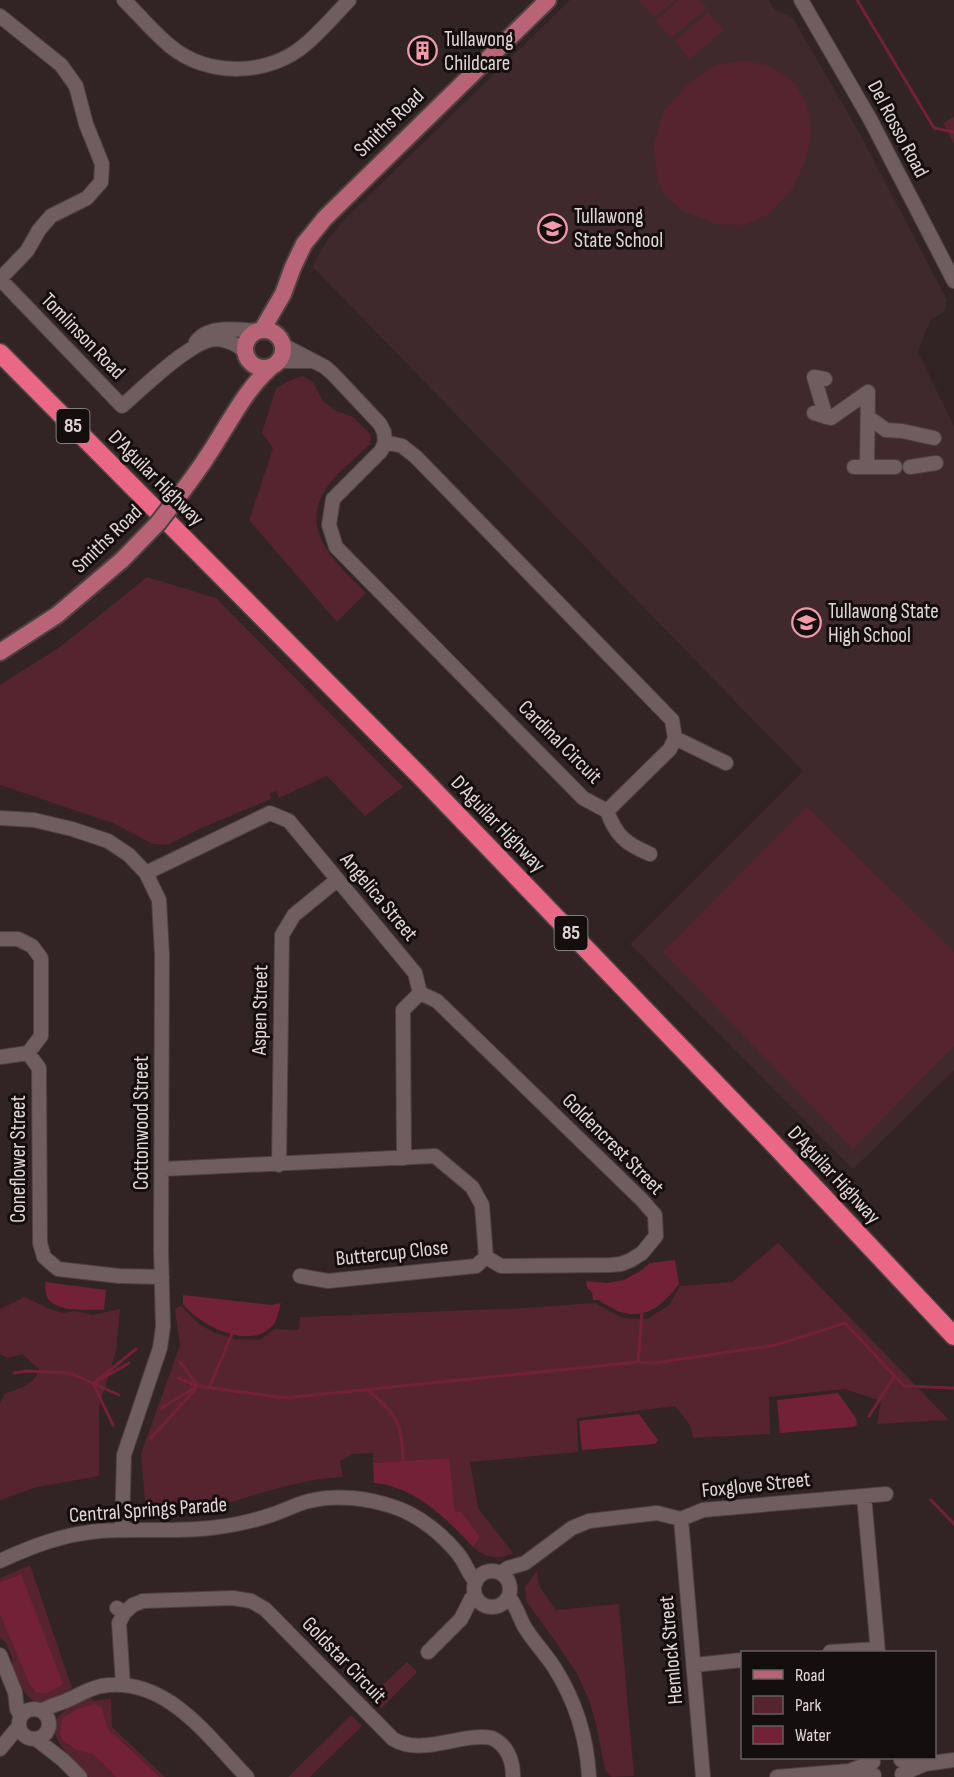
<svg xmlns="http://www.w3.org/2000/svg" width="954" height="1777" font-family="'Sofia Sans Condensed',sans-serif">
	<style>
		.built { fill: #40292d }
		.green { fill: #55242f }
		.water { fill: #732137 }
		.lines { fill: none; stroke-linecap: round; stroke-linejoin: round }
		.stream { stroke: #732137; stroke-width: 3 }
		.minor-casing { stroke: #4e4142; stroke-width: 16 }
		.major-casing { stroke: #4e4142; stroke-width: 20 }
		.highway-casing { stroke: #4e4142; stroke-width: 21 }
		.minor { stroke: #6f5d5f; stroke-width: 14 }
		.major { stroke: #b96476; stroke-width: 16 }
		.highway { stroke: #ea6885; stroke-width: 18 }
		.major-bridge-casing { stroke: #4e4142; stroke-width: 20; stroke-linecap: butt }
		.major-bridge { stroke: #b96476; stroke-width: 16 }
		.labels { text-anchor: middle; dominant-baseline: central; stroke-width: 6; stroke-linejoin: round; paint-order: stroke }
		.shield { fill: #150e0f; stroke: #a49a9b; stroke-width: 1.5 }
		.shield-label { font-size: 20px; font-weight: bold; fill: #e1d6d7 }
		.poi-label { font-size: 21px; fill: #e1d6d7; stroke: #150e0f; text-anchor: start }
		.street-label { font-size: 21px; fill: #e1d6d7; stroke: #150e0f }
	</style>
	<rect width="100%" height="100%" fill="#322325"/>
	<path class="built" d="M570,0H769L775,10L793,18L861,136L947,300L944,312L930,320L918,352L954,426V1070L853,1169L630,944L803,771L312,266L328,239L348,216Z"/>
	<path class="green" d="M639,0H675L654,18Z
		M679,0H700L707,8L671,38L656,21Z
		M708,12L724,30L690,59L675,41Z
		M746,61L771,66L795,83L807,104L811,129L806,159L793,188L769,214L744,225L715,224L681,210L663,193L657,180L654,144L664,111L688,84L715,65Z
		M954,117V144L943,123Z
		M303,376L313,382L323,401L334,410L353,417L371,435L370,444C356,458 338,471 327,487C297,531 337,564 366,593L337,622L249,520L273,448L262,433L276,388L293,379Z
		M147,577L216,598L403,787L365,816L327,776L279,798L276,791L270,793L271,799L199,829L167,845L153,844L113,823L0,785V685L60,647Z
		M807,807L954,952V1046L853,1149L663,952Z
		M778,1243L949,1420L877,1424L881,1401L845,1389L769,1397L770,1434L693,1438L690,1425L675,1406L577,1418L578,1452L470,1462L478,1508L513,1553C498,1561 486,1558 473,1547L480,1537L462,1512L455,1511L448,1458L373,1463V1453L353,1454L340,1461L343,1477C289,1479 239,1503 186,1513C176,1515 164,1515 154,1516L145,1501L141,1454L180,1345L175,1309L181,1306L199,1324L215,1333L236,1339L259,1340L275,1329L299,1330L300,1317L524,1308L595,1303L622,1318L647,1319L669,1305L680,1286L732,1282Z
		M25,1297L47,1308L63,1313L75,1311L93,1315L120,1309L116,1351L99,1407V1476L37,1487L0,1500V1403L5,1393C18,1390 36,1384 39,1369L22,1354L8,1358L0,1354V1309Z
		M30,1565L72,1688C32,1713 30,1705 11,1665L13,1660L6,1643L0,1638V1615L33,1689L21,1574L0,1582V1578Z
		M537,1571L539,1586L556,1610L619,1604L634,1776L612,1777L605,1770L596,1724L589,1700L577,1674L560,1648L526,1601L525,1587Z
		M407,1662L417,1672L381,1709L370,1697Z
		M91,1696L93,1701L111,1698L112,1727L165,1777H160L108,1729L102,1708L67,1745L93,1754L116,1777H89C56,1742 31,1721 91,1696Z
		M351,1715L362,1726L310,1777H288Z"/>
	<path class="water" d="M675,1260L679,1284C665,1302 649,1319 624,1313C615,1311 606,1304 598,1300H593L592,1292L587,1288L586,1281L607,1283L624,1280L640,1271L650,1263Z
		M45,1282L106,1290L104,1310C89,1309 62,1313 50,1301C45,1297 46,1289 45,1282Z
		M183,1295L271,1305L281,1303C279,1309 277,1321 273,1325C251,1352 199,1325 183,1304Z
		M838,1393L856,1418L857,1425L853,1427L780,1433L777,1400Z
		M639,1414L658,1440L655,1444L582,1450L579,1421Z
		M449,1458L455,1511L462,1512L480,1537L473,1547C447,1519 414,1486 374,1483L373,1463Z
		M21,1574L63,1684L46,1694L36,1692L30,1685L0,1615V1582Z
		M95,1704L102,1708L108,1729L160,1777H116L93,1754L77,1750L62,1740L60,1733L62,1719L77,1709Z"/>
	<g class="lines">
		<path class="stream" d="M857,0L934,128L954,132
			M180,1362L198,1386
			M638,1362L642,1313
			M14,1373L27,1371L70,1373L119,1395
			M103,1378L129,1363
			M178,1378L197,1386
			M93,1384L136,1349
			M94,1385L113,1425
			M209,1388L232,1334
			M369,1391C398,1416 402,1423 403,1461
			M161,1408L198,1386L284,1398L638,1362L655,1363L776,1345L845,1323L904,1386L954,1388
			M869,1416L894,1377
			M151,1438L195,1390
			M931,1500L954,1524"/>
		<defs>
			<path id="minor" d="M124,0C139,15 154,33 170,46C209,78 270,76 307,43C322,30 336,14 349,0
				M801,0L870,119L954,281
				M0,16L61,65L76,86L86,124L102,164L101,182L87,198L51,216L39,230L27,251L0,279
				M0,279L122,406C142,389 191,340 216,339C227,339 236,345 246,351
				M196,342C208,324 238,330 258,331
				M283,345L325,367L333,374L380,424L384,432L385,442L402,446L416,457L672,720L675,738L670,749L607,811
				M280,361H312
				M825,379L814,377L826,417
				M814,413L831,418L868,392L867,467
				M868,417L886,430L902,431L934,438
				M385,442L381,451L333,499L329,525L336,547L583,798L607,811
				M854,467H895
				M910,467L936,463
				M675,738L726,763
				M607,811C616,836 626,844 650,854
				M0,818L34,820L72,829L108,841L129,855L146,873L159,900L162,955L161,1250L163,1327L160,1348L124,1455L122,1530
				M146,873L270,813L289,821L415,973L420,993L403,1010L404,1158
				M0,939H18L32,946L41,958V1036L28,1053L39,1068L40,1243L44,1257L58,1269L119,1276L162,1277
				M0,1057L28,1053
				M279,1165L282,935L294,915L337,880
				M163,1169L435,1156L472,1187L482,1205L486,1257L501,1266L610,1265L621,1264L631,1260L642,1253L656,1236L655,1215L642,1200L437,1001L420,993
				M300,1276L328,1281L476,1266L486,1257
				M864,1496L878,1652
				M681,1519L703,1777
				M0,1561C32,1546 64,1534 100,1531C139,1528 178,1533 218,1527C236,1525 253,1521 271,1515C284,1511 296,1504 309,1501C336,1494 368,1498 394,1507C419,1515 443,1535 459,1555C466,1564 468,1574 476,1582
				M474 1589a18 18 0 1 1 36 0a18 18 0 1 1-36 0Z
				M501,1573L508,1568L525,1563L572,1528L589,1521L657,1513L681,1519L703,1510L886,1494
				M509,1597C516,1606 519,1616 524,1626C532,1640 545,1653 554,1667C575,1700 587,1738 589,1777
				M117,1608L124,1613L119,1623L123,1685
				M124,1613L133,1605L143,1601L233,1598L251,1601L265,1609L393,1739C422,1757 461,1732 492,1738C508,1746 513,1760 513,1777
				M428,1652L461,1619L471,1599L475,1595
				M830,1652L877,1649
				M0,1655L15,1692L17,1709L21,1716
				M694,1665L742,1660
				M19 1724a15 15 0 1 1 30 0a15 15 0 1 1-30 0Z
				M42,1711C49,1706 55,1705 63,1702C76,1697 87,1689 101,1686C166,1675 207,1736 247,1777
				M36,1739L63,1760L80,1777
				M0,1749L19,1726
				M901,1760L917,1761L925,1764
				M849,1771L859,1774L874,1775
				M902,1774L925,1764L954,1760
				M777,1777L849,1771L873,1762"/>
			<path id="major" d="M262,330L283,294L293,267L304,244L325,218L548,0
				M245 349a19 19 0 1 1 38 0a19 19 0 1 1-38 0Z
				M179,496C195,475 209,455 222,433C237,409 249,387 270,368
				M0,652L57,615L122,560"/>
			<path id="highway" d="M0,353L422,778L768,1138L954,1336"/>
		</defs>
		<use href="#minor" class="minor-casing"/>
		<use href="#major" class="major-casing"/>
		<use href="#highway" class="highway-casing"/>
		<use href="#minor" class="minor"/>
		<use href="#major" class="major"/>
		<use href="#highway" class="highway"/>
		<defs>
			<path id="major-bridge" d="M122,560L158,523L179,496"/>
		</defs>
		<use href="#major-bridge" class="major-bridge-casing"/>
		<use href="#major-bridge" class="major-bridge"/>
	</g>
	<defs>
		<symbol id="building-ring" viewBox="-11 -11 22 22"><circle r="9.5" fill="#150e0f" stroke="#f39aaa" stroke-width="1.5"/><path d="M-4-6H4V6H1V3H-1V6H-4ZM-2.5-4.3h1.7v1.8h-1.7ZM.8-4.3h1.7v1.8H.8ZM-2.5-1h1.7V.8h-1.7ZM.8-1h1.7V.8H.8Z" fill="#f39aaa"/></symbol>
		<symbol id="school-ring" viewBox="-11 -11 22 22"><circle r="9.5" fill="#150e0f" stroke="#f39aaa" stroke-width="1.5"/><path d="M0-5L7-2L0 1L-7-2ZM-4 1L0 2.5L4 1V4Q0 6-4 4Z" fill="#f39aaa"/></symbol>
	</defs>
	<g fill-rule="evenodd">
		<use href="#building-ring" x="406" y="34" width="33" height="33"/>
		<use href="#school-ring" x="536" y="212" width="33" height="33"/>
		<use href="#school-ring" x="790" y="606" width="33" height="33"/>
	</g>
	<g class="labels">
		<g class="shield">
			<rect x="56.5" y="409" width="33" height="34" rx="4.5"/>
			<rect x="554.5" y="916" width="33" height="34" rx="4.5"/>
		</g>
		<g class="shield-label">
			<text x="73" y="426">85</text>
			<text x="571" y="933">85</text>
		</g>
		<g class="poi-label">
			<text x="444" y="39">Tullawong<tspan x="444" dy="24">Childcare</tspan></text>
			<text x="574" y="216">Tullawong<tspan x="574" dy="24">State School</tspan></text>
			<text x="828" y="611">Tullawong State<tspan x="828" dy="24">High School</tspan></text>
		</g>
		<g class="street-label">
			<text transform="translate(389 123) rotate(-44)">Smiths Road</text>
			<text transform="translate(898 129) rotate(62)">Del Rosso Road</text>
			<text transform="translate(83 336) rotate(46)">Tomlinson Road</text>
			<text transform="translate(156 478) rotate(45)">D'Aguilar Highway</text>
			<text transform="translate(107 539) rotate(-44)">Smiths Road</text>
			<text transform="translate(560 742) rotate(45)">Cardinal Circuit</text>
			<text transform="translate(498 824) rotate(46)">D'Aguilar Highway</text>
			<text transform="translate(379 897) rotate(50)">Angelica Street</text>
			<text transform="translate(260 1010) rotate(-89)">Aspen Street</text>
			<text transform="translate(141 1123) rotate(-90)">Cottonwood Street</text>
			<text transform="translate(613 1144) rotate(45)">Goldencrest Street</text>
			<text transform="translate(18 1159) rotate(-90)">Coneflower Street</text>
			<text transform="translate(834 1175) rotate(47)">D'Aguilar Highway</text>
			<text transform="translate(392 1253) rotate(-6)">Buttercup Close</text>
			<text transform="translate(756 1485) rotate(-6)">Foxglove Street</text>
			<text transform="translate(148 1510) rotate(-4)">Central Springs Parade</text>
			<text transform="translate(671 1650) rotate(-95)">Hemlock Street</text>
			<text transform="translate(344 1660) rotate(46)">Goldstar Circuit</text>
		</g>
	</g>
	<rect x="741" y="1651" width="195" height="108" fill="#150e0f" stroke="#675e5f" stroke-width="1.5"/>
	<rect x="753" y="1670" width="30" height="9" fill="#b96476" stroke="#675e5f" stroke-width="1.5"/>
	<text x="795" y="1681" font-size="18" fill="#e1d6d7">Road</text>
	<rect x="753" y="1696" width="30" height="18" fill="#55242f" stroke="#675e5f" stroke-width="1.5"/>
	<text x="795" y="1711" font-size="18" fill="#e1d6d7">Park</text>
	<rect x="753" y="1726" width="30" height="18" fill="#732137" stroke="#675e5f" stroke-width="1.5"/>
	<text x="795" y="1741" font-size="18" fill="#e1d6d7">Water</text>
</svg>
